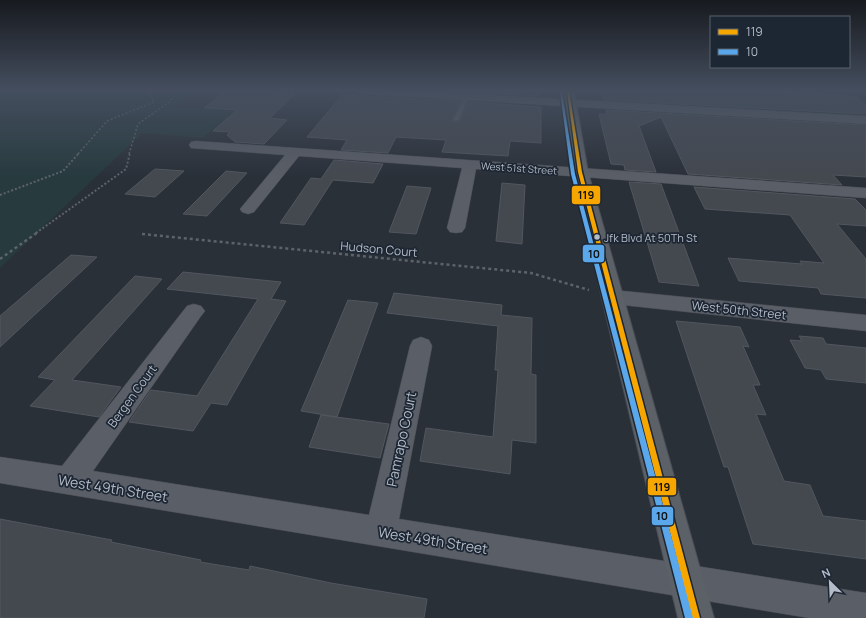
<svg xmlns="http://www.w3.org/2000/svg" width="866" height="618" font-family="Manrope,sans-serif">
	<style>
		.green { fill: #273a3e }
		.building { fill: #444950; stroke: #52575f }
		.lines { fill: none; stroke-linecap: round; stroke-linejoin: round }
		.service-casing { stroke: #484c53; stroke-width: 2 }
		.minor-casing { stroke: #484c53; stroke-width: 1 }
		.primary-casing { stroke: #484c55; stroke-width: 2 }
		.path-far2 { stroke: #5d636a; stroke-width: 1.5; stroke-dasharray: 2 2; stroke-linecap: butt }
		.path-far1 { stroke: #5d636a; stroke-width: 2; stroke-dasharray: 2 2; stroke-linecap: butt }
		.path { stroke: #5d636a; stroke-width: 2.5; stroke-dasharray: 3 3; stroke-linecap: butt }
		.service { fill: #5a5e66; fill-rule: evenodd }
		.minor { fill: #5a5e66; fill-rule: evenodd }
		.primary { fill: #5c6168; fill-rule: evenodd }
		.bus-1-casing { stroke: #1d2633; stroke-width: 3 }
		.bus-2-casing { stroke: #1d2633; stroke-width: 3 }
		.bus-1 { fill: #f7a600; fill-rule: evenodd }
		.bus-2 { fill: #5aa8eb; fill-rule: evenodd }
		.bus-dot { fill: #b4bcc9; stroke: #1d2633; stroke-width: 1.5 }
		.labels { text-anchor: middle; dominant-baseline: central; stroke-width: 3.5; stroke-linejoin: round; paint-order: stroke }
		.far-street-label { font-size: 10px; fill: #b4bcc9; stroke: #1d2633 }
		.bus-label { font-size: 11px; fill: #b4bcc9; stroke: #1d2633; text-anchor: start }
		.street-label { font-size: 12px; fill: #b4bcc9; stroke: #1d2633 }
		.near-street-label { font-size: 14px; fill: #b4bcc9; stroke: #1d2633 }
		.line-badge { stroke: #1d2633; stroke-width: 1.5 }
		.pale-badge-label { font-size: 11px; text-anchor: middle; font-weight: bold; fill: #111 }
	</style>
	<rect width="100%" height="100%" fill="#2a3038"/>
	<path class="green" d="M0,91H200L178,107L234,111L203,138L142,133L0,268Z"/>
	<path class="building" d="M226,91H271L270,92L295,94L270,118L287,120L264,144L235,142L227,135L230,132L213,131L237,110L204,108Z
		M458,91H538V96L458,92Z
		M601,91H764L847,95L849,97H856L866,105V114L603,100Z
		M342,95L460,101L452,119L454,122L460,121L469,102L541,107V143L510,141L508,156L442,152L446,140L396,137L388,153L341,150L347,140L307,137Z
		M606,110L866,125V177L833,175L842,185L688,174L661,117L639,126L656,172L625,170L624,165L611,164L599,114H607Z
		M334,160L383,164L373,183L333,180L304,225L280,223L311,178L321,179Z
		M155,169L184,171L155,197L125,194Z
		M226,171L247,173L207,216L183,214Z
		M629,182L661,184L699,286L659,282Z
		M502,183L525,185L522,244L496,241Z
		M407,186L431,188L416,234L389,232Z
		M694,187L855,199L866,210V226L837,224L866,259V298L821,294L818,288L739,281L728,258L802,264L800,261L824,263L790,215L705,209Z
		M71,255L97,257L0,347V316Z
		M183,272L281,282L271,299L286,301L227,405L211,403L193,431L129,422L151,390L197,396L258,299L167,289Z
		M135,276L162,279L72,380L121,387L99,417L30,406L55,380L38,377Z
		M394,293L502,305L501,315L532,318L531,374L536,375V443L512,440L510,474L420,461L426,428L493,437L498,370H495L498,326L387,313Z
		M348,300L378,303L337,417L301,411Z
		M676,321L740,327L749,347L743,346L760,385H753L766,415L756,414L784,481L810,485L823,516L866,521V559L753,544L728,467H724Z
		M799,336L823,338L826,344L866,348V383L826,379L821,370L805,368L790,340L802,341Z
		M321,415L389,424L380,458L309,447Z
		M0,519L112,540L111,542L201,560L200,562L249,570L250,566L331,583L427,599L424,618H0Z"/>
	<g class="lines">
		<defs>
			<path id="service" d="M464,96L469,97L459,120L454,121L453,120Z"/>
			<path id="minor" d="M357,91H417L866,116V124L362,94L358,93Z
				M196,141L866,188V198L476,169L465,228L462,232L456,233L450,232L447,228L462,168L299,156L254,212L248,214L242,212L240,209L285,155L191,148L189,145L191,142Z
				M613,290L866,315V331L613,304L606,302L603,297L606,292Z
				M194,304L201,306L205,311L201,316L93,471L369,515L410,346L413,340L421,337L429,340L432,346L399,519L866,593V618H809L0,483V457L62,466L187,306Z"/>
			<path id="primary" d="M562,91H574L588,172L714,618H678L572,172Z"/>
		</defs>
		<use href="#service" class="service-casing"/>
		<use href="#minor" class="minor-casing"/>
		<use href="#primary" class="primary-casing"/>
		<path class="path-far2" d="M78,154L107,121L154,102L149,91
			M129,154L138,124L169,102L178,91"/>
		<path class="path-far1" d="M0,195L63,171L79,153
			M36,233L126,169L130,153"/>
		<path class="path" d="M142,234L531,273L589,290
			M0,259L38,232"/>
		<use href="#service" class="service"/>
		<use href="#minor" class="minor"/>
		<use href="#primary" class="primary"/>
		<defs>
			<path id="bus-1" d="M567,91H569L582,172L700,618H692L578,172Z"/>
			<path id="bus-2" d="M561,91L562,92L575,174L693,618H685L571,174L560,92Z"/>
		</defs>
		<use href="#bus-1" class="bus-1-casing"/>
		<use href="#bus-2" class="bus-2-casing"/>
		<use href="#bus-1" class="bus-1"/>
		<use href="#bus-2" class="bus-2"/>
	</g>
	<linearGradient id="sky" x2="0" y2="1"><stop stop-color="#171a1f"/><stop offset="0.51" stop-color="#444e5e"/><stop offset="1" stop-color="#444e5e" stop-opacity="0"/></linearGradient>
	<rect width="866" height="177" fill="url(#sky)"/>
	<circle class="bus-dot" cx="597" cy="237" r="3.5"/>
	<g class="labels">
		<g class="far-street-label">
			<text transform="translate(519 168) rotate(4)">West 51st Street</text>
		</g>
		<g class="bus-label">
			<text x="604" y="237">Jfk Blvd At 50Th St</text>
		</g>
		<g class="street-label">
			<text transform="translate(379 249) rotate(5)">Hudson Court</text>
			<text transform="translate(739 310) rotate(6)">West 50th Street</text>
			<text transform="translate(132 396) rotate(-54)">Bergen Court</text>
		</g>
		<g class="near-street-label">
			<text transform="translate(401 439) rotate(-78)">Pamrapo Court</text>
			<text transform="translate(113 488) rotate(9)">West 49th Street</text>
			<text transform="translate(433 540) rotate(9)">West 49th Street</text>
		</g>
	</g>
	<g class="line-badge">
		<rect x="571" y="185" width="30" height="20" rx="4" fill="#f7a600"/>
		<rect x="582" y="244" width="23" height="19" rx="4" fill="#5aa8eb"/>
		<rect x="647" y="477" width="30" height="19" rx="4" fill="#f7a600"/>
		<rect x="651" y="506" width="23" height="20" rx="4" fill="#5aa8eb"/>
	</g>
	<g class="pale-badge-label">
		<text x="586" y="199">119</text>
		<text x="594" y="258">10</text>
		<text x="662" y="491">119</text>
		<text x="662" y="520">10</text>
	</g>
	<rect x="710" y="16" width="140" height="52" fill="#1d2633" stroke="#59626f"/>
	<rect x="718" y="29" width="20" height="6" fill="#f7a600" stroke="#59626f"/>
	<text x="746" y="36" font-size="12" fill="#b4bcc9">119</text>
	<rect x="718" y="49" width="20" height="6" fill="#5aa8eb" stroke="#59626f"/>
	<text x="746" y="56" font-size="12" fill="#b4bcc9">10</text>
	<g transform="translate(830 582) rotate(336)" stroke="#1d2633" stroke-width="3" paint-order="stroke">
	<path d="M0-3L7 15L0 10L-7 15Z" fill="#b4bcc9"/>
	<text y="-6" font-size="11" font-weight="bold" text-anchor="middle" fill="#b4bcc9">N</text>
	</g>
</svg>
